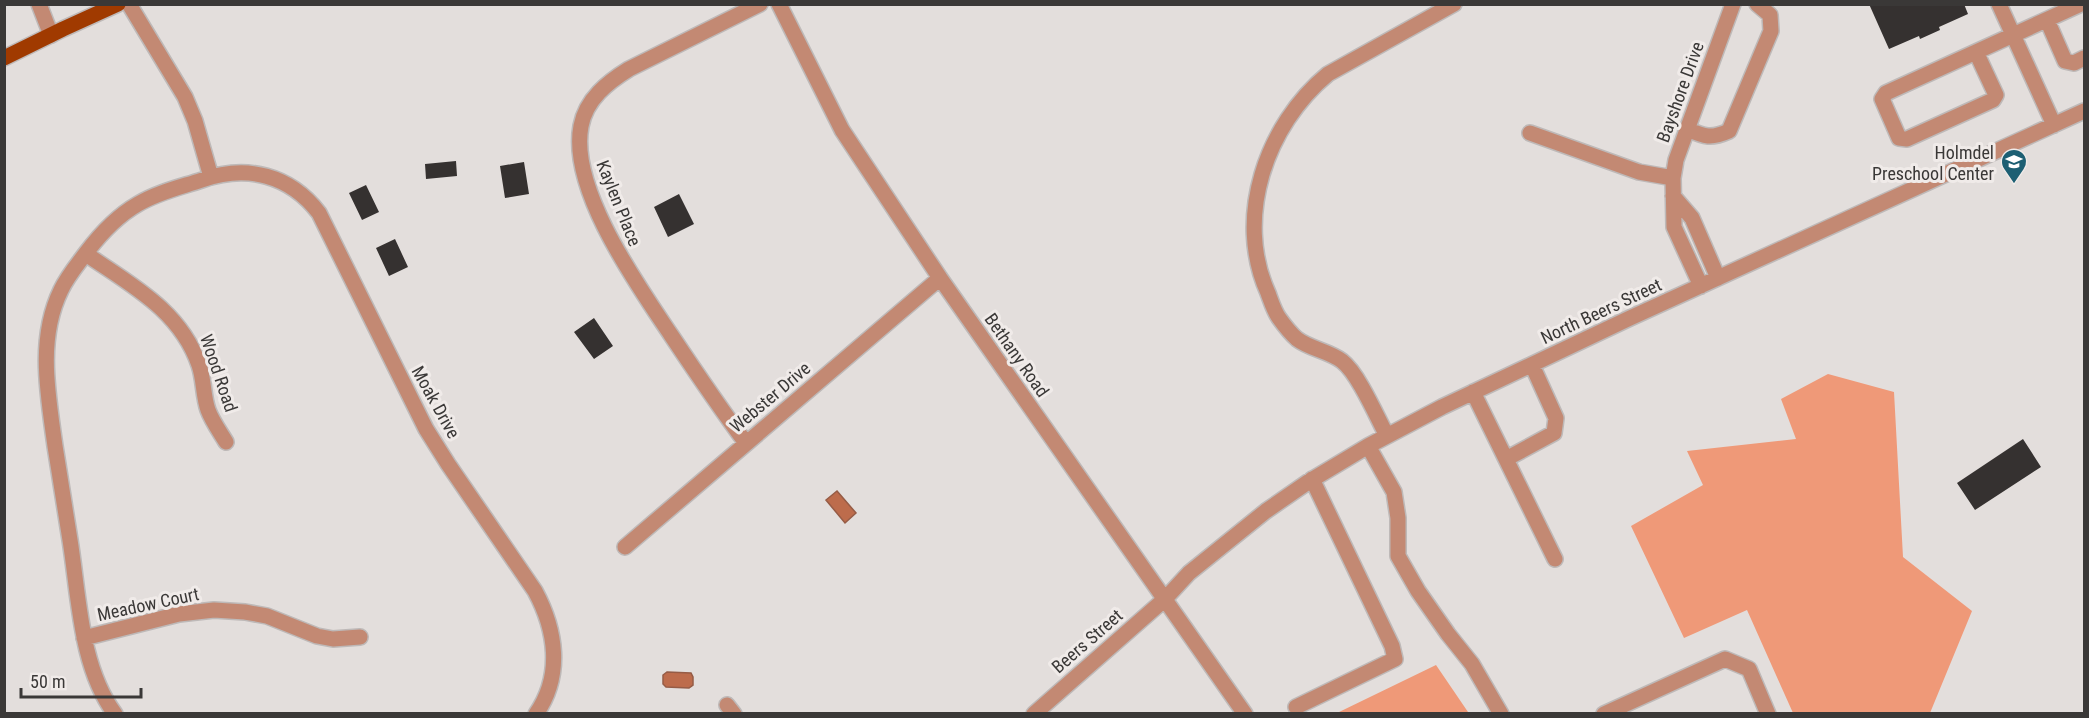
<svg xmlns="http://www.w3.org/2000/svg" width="2089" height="718" font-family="'Roboto Condensed',sans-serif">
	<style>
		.forest { fill: #ef9978 }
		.water { fill: #bd6c4c; stroke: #965c46; stroke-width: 1.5 }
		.building { fill: #353130 }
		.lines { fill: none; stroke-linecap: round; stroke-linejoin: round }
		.minor-casing { stroke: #beb9b8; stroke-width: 18 }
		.major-casing { stroke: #beb9b8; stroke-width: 18 }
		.minor { stroke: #c38973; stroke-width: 15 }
		.major { stroke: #a03a00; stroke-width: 15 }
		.labels { text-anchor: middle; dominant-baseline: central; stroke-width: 6; stroke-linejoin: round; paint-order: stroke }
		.street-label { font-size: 18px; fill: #3a3837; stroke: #f0ebe9 }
		.poi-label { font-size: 18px; fill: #3a3837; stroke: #f0ebe9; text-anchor: end }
	</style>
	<rect width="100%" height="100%" fill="#e3dedc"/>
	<path class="forest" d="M1828,374L1894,392L1903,557L1972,611L1930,713H1793L1747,610L1684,638L1631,526L1703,485L1687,451L1796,439L1781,399Z
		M1436,665L1468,712V713H1337Z"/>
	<path class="water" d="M837,491L856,513L845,523L826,500Z
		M667,672L691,673L693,677V685L689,688L666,687L663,684V675Z"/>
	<path class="building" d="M1869,4H1964L1968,14L1939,27L1940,30L1920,39L1919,36L1889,49Z
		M456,161L457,176L426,179L425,164Z
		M524,162L529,194L505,198L500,166Z
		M366,185L379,212L362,220L349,193Z
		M679,194L694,224L668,237L654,207Z
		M395,239L408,267L389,276L376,248Z
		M594,318L613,346L594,359L574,332Z
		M2023,439L2041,467L1975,510L1957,483Z"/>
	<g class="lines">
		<defs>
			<path id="minor" d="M39,4L51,35
				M129,4L185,97L195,121L211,177
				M779,4L842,130L940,278L1245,714
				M1999,4L2054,125
				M2047,20L2065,61L2074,63L2084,58
				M1976,52L1996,95L1993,100L1907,139L1899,138L1882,99L1886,93L2081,4
				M1687,129C1705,137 1711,139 1729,131L1771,31L1770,15L1757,4
				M1530,133L1639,172L1673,178
				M1673,196L1692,218L1718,278
				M86,254C131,285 180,310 199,365C204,379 203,396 208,410C212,421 220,432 226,442
				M1701,286L1674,227L1673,178L1676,160L1733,4
				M1473,392L1555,559
				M1387,436C1377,417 1358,373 1342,361C1329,351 1310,349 1297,339C1290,333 1284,325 1279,318C1274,311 1271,301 1268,293C1234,218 1266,125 1328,74L1454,4
				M746,443C720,408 695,371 671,335C637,284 569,189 581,126C586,99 608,82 629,69L760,4
				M1368,446L1394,492L1398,518V556L1418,591L1448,634L1472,664L1501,714
				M1506,459L1554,433L1556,418L1532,365
				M625,547L940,278
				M84,638L179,614L214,610L245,612L267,616L317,636L333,639L360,637
				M727,705L734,714
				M1296,707L1395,659L1392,646L1312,479
				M115,714C80,667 79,596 70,540C65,509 60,477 55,446C48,395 37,339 61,290C67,277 77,265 86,253C101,233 117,216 138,204C158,192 181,187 202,180C247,164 290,175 319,213L426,429L448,464L535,591C556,630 563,675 536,714
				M1034,714L1165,599L1189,573L1266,511L1308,482L1368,446L1442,407L1630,318L2084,111
				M1604,714L1725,659L1749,669L1768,714"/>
			<path id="major" d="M4,58L63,29L118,4"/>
		</defs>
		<use href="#minor" class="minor-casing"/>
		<use href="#major" class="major-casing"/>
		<use href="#minor" class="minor"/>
		<use href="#major" class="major"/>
	</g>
	<defs>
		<symbol id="school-pin" viewBox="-11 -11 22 30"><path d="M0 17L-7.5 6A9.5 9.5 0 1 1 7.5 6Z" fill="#1d5f73" stroke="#f0ebe9"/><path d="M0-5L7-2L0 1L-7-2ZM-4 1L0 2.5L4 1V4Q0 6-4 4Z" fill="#fff"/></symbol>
	</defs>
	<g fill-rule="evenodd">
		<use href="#school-pin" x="1999" y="147" width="30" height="40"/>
	</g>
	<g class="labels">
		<g class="street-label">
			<text transform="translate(1680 92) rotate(-70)">Bayshore Drive</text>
			<text transform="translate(619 203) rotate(68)">Kaylen Place</text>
			<text transform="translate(1601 311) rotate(-25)">North Beers Street</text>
			<text transform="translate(1017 355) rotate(55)">Bethany Road</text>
			<text transform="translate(219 373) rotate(71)">Wood Road</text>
			<text transform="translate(770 397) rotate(-40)">Webster Drive</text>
			<text transform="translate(436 402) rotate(61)">Moak Drive</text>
			<text transform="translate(148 604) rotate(-12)">Meadow Court</text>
			<text transform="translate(1087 641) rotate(-41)">Beers Street</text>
		</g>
		<g class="poi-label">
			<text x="1994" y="152">Holmdel<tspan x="1994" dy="21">Preschool Center</tspan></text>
		</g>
	</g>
	<rect width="2089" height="718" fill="none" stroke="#3a3837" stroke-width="12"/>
	<path d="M21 688v9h120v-9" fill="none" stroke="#3a3837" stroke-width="3"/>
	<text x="30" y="688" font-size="18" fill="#3a3837" stroke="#f0ebe9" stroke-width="4.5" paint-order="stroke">50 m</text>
</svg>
